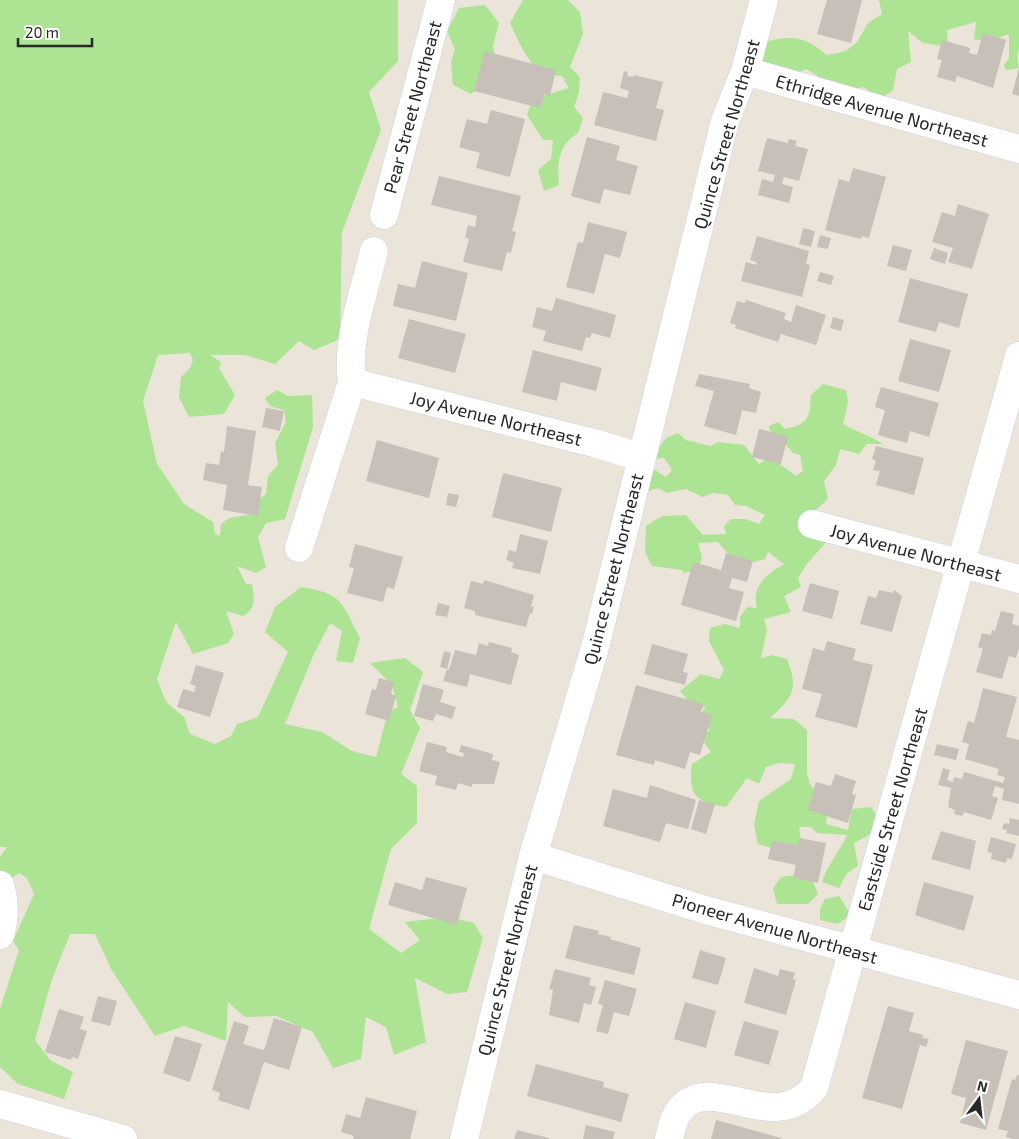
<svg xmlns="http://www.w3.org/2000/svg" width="1019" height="1139" font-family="'Exo 2',sans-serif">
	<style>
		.green { fill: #ace493 }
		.building { fill: #c6c0b8 }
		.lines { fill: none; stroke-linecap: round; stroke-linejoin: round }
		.minor-casing { stroke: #ced1e2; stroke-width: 29 }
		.minor { stroke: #fff; stroke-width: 28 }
		.labels { text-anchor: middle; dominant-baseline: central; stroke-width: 4; stroke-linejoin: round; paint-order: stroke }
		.street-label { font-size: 18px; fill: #282828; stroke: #fff }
	</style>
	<rect width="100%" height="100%" fill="#ebe4d8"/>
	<path class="green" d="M0,0H398V61L369,92L381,130L342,232L340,339L314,350L299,341L275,364L245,355H210L221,362L219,368L235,395L224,414L189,417L179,397L181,377L190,368L193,360L190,353L158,355L143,401L157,464L184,504L213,522L215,534L220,536L221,524L229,518L254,514L258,500L266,494L268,476L278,465L275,443L286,422L284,410L270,406L265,398L277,390L288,396L312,395L313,427L285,519L266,523L258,537L266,567L256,573L237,566L246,584H252C254,598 257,608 243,616L226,611L234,634L228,643L193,654L176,622L157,679L166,702L184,717L190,734L215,744L231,736L237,724L258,717L288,652L265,632L275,607L301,587C344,594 341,602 360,638L353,663L336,661L342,631L330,623L313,656L285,724L322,732L352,751L376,757L388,712L398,707L392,685L370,663L405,658L423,672L410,710L420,728L401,774L417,786V823L391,849L369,929L401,953L420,940L405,922L449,917L474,923L483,938L467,992L447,994L415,978L426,1042L394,1055L386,1027L366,1017L361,1059L333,1068L313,1032L276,1016L245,1017L228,1002L226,1041L184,1026L155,1036L111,969L95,934H70L51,982L35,1040L50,1060L73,1072L64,1099L18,1084L0,1067V1009L19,950L13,941L34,894L27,878L19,873L10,879L0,870V857L7,847H0Z
		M523,0H568L580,12L583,34L570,67L580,77L579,93L574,107L583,118L578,133C558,145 557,164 559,185L544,191L538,170L551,159L553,140H543L527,115L532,99L569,88L562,76C556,75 548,75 543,72C529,67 516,36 510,23Z
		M879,0H1019V48L1017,55L1019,68L1006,70L1004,65L1009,58V34L987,42L974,39L976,22L947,30L948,47L923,43L908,31L911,62L897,69L893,90L879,100L864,87L843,91L806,69L781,81L760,69L764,42C793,35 804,36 827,55L846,51L857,42L868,23L882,14Z
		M485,5L499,23L493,46L496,61L494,75L471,94L453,85L451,61L455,50L447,31L459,8Z
		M823,384L846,390L848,402L843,424C856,432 870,435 883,444H867L859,454L840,449L836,465L824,481L828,499L811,514L827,541L806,565L798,578L801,587L784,596L791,612L764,619L767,629L761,658L772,655L787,659C799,690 793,697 770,718L794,719L807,730V774L810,784L828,806L826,824L848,830L852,809L871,807L879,820L869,835L854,843L858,866L847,873L839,888L822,882C827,865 840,851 847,835L817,833L811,827H799L802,848L788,853L758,844L754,825L759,801L791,779L795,764L779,763L766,767L759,784L747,778L726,807C696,802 688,796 692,764L711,752L700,736L710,730L696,718L706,708L691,704L680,691L701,674L719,679L724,670L709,641L710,628L725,624L740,628V617L747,607L757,608C751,586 767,574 784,564L768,552L765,559C739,567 735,562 718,542L698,543L702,557L698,570L683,573L682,570L652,566L645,552L646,526L662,516L686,515L703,535L726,534L724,526L731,519H746L759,524L765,515L746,506L735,505L728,495L713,493L703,497L686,489L667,493L658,488L646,492L647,465L666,477L672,470L664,458L648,459L654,440L660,446L666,438L678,433L686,440L711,446L718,442L744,445L759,464L770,457L796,476L803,471L800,455L793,453L782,440L772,442L769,426L778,422L785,429C809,424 810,417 811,395Z
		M799,875L811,877L818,894L808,904H777L773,889L781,877Z
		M839,896L851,915L838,924L820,920V909L825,899Z"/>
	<path class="building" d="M827,0H862L851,43L817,34Z
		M983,33L1006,40L993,88L957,76L955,82L937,77L942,60L937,59L942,40L970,48L969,53L977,55Z
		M485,51L556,70L550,96L544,94L540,108L474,91Z
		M1019,68V96L1012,94Z
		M624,71L628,72L627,76L633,77L634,75L663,82L656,108L664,110L656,141L594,125L603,92L627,98L629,91L620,88Z
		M491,110L525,119L510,177L476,168L480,153L459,147L467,119L487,124Z
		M587,137L620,146L616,160L638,166L630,195L604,189L600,204L571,196Z
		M767,138L788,143L789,139L797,141L795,146L808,149L799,181L784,177L782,184L793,187L789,203L758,195L762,179L773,182L775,175L758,171Z
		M853,168L886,177L869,238L862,236L861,239L825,230L839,179L849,182Z
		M439,176L521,196L512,231L516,232L511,253L507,252L502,271L463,262L469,239L465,238L468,225L475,227L477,216L431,205Z
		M958,204L989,214L972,269L948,262L953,248L932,242L942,212L955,216Z
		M588,222L627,232L620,258L605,254L594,294L566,287L578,242L583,243Z
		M803,228L815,231L811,247L799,244Z
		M820,235L831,238L828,249L817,247Z
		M757,236L809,251L806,264L810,265L802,297L741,281L746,262L756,265L757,262L750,260Z
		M893,245L912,250L906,271L887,266Z
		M934,248L948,253L945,264L930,259Z
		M422,261L468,273L456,321L393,306L398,284L415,288Z
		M820,272L834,276L831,285L817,281Z
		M910,278L968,294L959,328L939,322L936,332L898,322Z
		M556,298L616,315L610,338L592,333L590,338L586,337L582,351L543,341L546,331L532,327L537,307L552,311Z
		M746,300L786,313L784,319L791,322L796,305L826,315L816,345L781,334L778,342L735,328L736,325L730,323L737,301L745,303Z
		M833,317L844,320L841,331L830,328Z
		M409,319L466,334L455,373L398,358Z
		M910,339L951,350L939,392L898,381Z
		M533,350L602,368L596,391L561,382L557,401L522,392Z
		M699,374L750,384L749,388L761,392L756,413L742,410L736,435L704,426L714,391L695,386Z
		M881,387L939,403L929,437L910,431L907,443L878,435L885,410L875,407Z
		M266,408L284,411L280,431L262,427Z
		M227,426L256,431L248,485L262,487L258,516L223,510L227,485L203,480L206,463L219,465L221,451L224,452Z
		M759,429L788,436L781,464L752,457Z
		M377,440L439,458L429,498L366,481Z
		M876,446L924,458L914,495L876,485L880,471L873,470L876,460L872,459Z
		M503,473L562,488L551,532L492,517Z
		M448,493L459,495L456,507L446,505Z
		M520,534L548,541L540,574L512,568L514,563L506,560L509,550L516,552Z
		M355,544L403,557L394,589L387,587L383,602L347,593L354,568L349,567Z
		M726,553L753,561L747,582L732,578L729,588L744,592L736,621L681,605L693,562L721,570Z
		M484,580L534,595L531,607H534L532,614L530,613L526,627L475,615V611L464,608L471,581L483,584Z
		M810,583L839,591L832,619L802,611Z
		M879,590L893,593L894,590L902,596L892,632L860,624L868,596L876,598Z
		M438,603L450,606L447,617L435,615Z
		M1001,611L1014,614L1012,624L1019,626V648L1016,658L1009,656L1002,679L976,672L983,649L978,647L982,633L991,635L992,630L995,631Z
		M827,641L856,649L853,660L873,665L857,728L815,717L822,694L802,689L813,648L824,651Z
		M489,642L512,648L511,652L519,655L511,685L470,674L467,687L443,681L447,669L449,670L455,650L476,655L479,643L488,646Z
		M652,644L688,654L683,672L688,673L685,685L644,674Z
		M444,651L451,653L447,669L440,667Z
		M196,665L224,673L210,717L177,707L183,689L194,692L196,686L190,684Z
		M379,678L394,682L391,694L396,696L389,721L365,714L372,689L376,690Z
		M423,684L444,690L440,702L456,707L452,719L436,714L433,721L414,716Z
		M636,685L703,704L701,712L712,715L700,755L690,752L685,769L655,760L654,765L616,755Z
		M983,688L1017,697L1006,737L1019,740V804L1002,800L1004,789L995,786L992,796L998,798L991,820L964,812L962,816L954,814L955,810L948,807L951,788L938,785L943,768L950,770L947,780L953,782L954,777L962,779L964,772L1003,783L1005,777L997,775L999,769L965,759L969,744L962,742L968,721L974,723Z
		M427,742L447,747L446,752L463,757L464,753L459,752L461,745L493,754L492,760L500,762L494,784H472V787L458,783L456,790L435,785L437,776L419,771Z
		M937,744L959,749L956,760L934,755Z
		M835,774L856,781L852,794L856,795L848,823L808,810L816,782L831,786Z
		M650,785L696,800L688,829L666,823L660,842L603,826L613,789L647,798Z
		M699,800L715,804L706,834L691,829Z
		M1010,818L1019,820V836L1006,833L1007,830L1002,829L1004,823L1009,824Z
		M941,831L976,841L970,870L931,859Z
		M991,837L1016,844L1012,859L1007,858L1006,863L991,859L992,853L987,852Z
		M799,838L826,843L818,883L793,878L796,865L768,859L772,841L798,845Z
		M426,877L467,888L457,925L388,905L395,882L422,890Z
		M924,882L974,896L964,931L915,915Z
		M574,925L599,931L598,934L611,937L610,939L641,948L634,975L565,958Z
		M700,950L726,958L718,985L692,978Z
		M754,968L778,976L780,969L795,973L793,979L796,980L786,1015L744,1003Z
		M555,969L591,978L589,985L596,987L591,1005L584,1003L579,1023L549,1015L553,990L549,989Z
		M605,980L637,989L629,1016L614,1012L608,1034L596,1031L603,1005L598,1004Z
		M98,996L117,1001L110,1026L91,1021Z
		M685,1002L716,1011L706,1048L674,1039Z
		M888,1006L914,1013L909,1031L923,1035L922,1038L929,1039L926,1047L920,1045L902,1109L862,1098Z
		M59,1009L84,1017L80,1029L87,1031L78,1059L72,1057L71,1060L45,1052Z
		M274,1018L302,1027L289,1070L264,1062L249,1110L218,1100L220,1093L212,1090L234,1021L249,1026L243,1044L264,1050Z
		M744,1021L779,1031L769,1065L734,1055Z
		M175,1036L202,1044L190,1082L163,1073Z
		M966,1040L1008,1051L986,1130L960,1123L966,1098L951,1094Z
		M536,1064L604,1082L603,1087L629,1094L621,1122L527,1096Z
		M1017,1075H1019V1139H1013L1006,1137L1008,1131L998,1129L1012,1079L1015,1080Z
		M366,1097L417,1111L410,1139H353L354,1136L341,1132L346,1114L360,1118Z
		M716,1120L781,1138L780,1139H711Z
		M586,1125L615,1132L613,1139H583Z
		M517,1130L549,1138V1139H514Z"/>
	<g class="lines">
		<defs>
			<path id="minor" d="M745,71L1019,149
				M384,215L441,0
				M352,382L594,443L640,457
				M812,524L1019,579
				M299,548L352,382C346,339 364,293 374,251
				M533,856L702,909L1019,995
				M0,885C5,903 5,917 0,935
				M0,1104L123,1139
				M464,1139L533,856L596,644L725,121L745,71L764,0
				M669,1139C671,1131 673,1120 677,1114C708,1066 771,1139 814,1088L1019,356"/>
		</defs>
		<use href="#minor" class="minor-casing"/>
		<use href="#minor" class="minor"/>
	</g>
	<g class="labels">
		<g class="street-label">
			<text transform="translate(412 107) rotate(-75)">Pear Street Northeast</text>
			<text transform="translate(882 110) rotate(16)">Ethridge Avenue Northeast</text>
			<text transform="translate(726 134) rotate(-74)">Quince Street Northeast</text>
			<text transform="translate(496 418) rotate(14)">Joy Avenue Northeast</text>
			<text transform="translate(916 552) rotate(15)">Joy Avenue Northeast</text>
			<text transform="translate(613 569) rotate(-76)">Quince Street Northeast</text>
			<text transform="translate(892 809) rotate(-74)">Eastside Street Northeast</text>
			<text transform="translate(775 928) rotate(16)">Pioneer Avenue Northeast</text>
			<text transform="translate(507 960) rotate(-76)">Quince Street Northeast</text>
		</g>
	</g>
	<g transform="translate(979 1099) rotate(15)" stroke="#ffffff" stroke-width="4" paint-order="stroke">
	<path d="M0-4L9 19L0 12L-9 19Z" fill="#282828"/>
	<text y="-8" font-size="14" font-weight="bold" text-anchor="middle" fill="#282828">N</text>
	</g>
	<path d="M18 38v8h74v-8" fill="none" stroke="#282828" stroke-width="2.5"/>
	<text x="25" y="38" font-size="15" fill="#282828" stroke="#ffffff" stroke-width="4" paint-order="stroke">20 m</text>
</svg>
